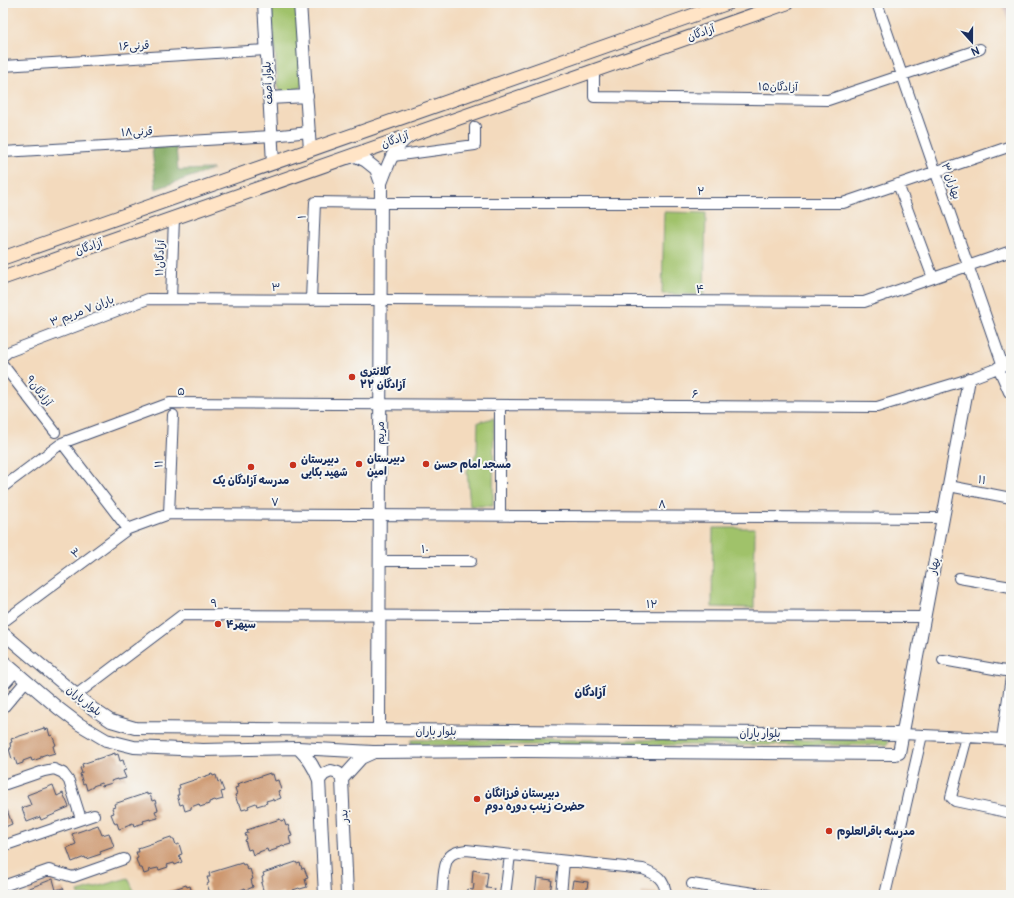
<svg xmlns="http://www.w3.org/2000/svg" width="1014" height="898" font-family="Pangolin,'Playpen Sans Arabic',sans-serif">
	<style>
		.industrial { fill: #d2bfc0 }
		.green { fill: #a0c26b; stroke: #5e7864 }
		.forest { fill: #80a85f; stroke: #4e6c5e }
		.building { fill: #cd986f }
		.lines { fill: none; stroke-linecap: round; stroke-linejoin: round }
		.minor-casing { stroke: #3b496c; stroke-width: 12 }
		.tertiary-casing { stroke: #3b496c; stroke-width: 14 }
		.secondary-casing { stroke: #3b496c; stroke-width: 15 }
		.minor { stroke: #fff; stroke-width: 10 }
		.tertiary { stroke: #fff; stroke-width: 12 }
		.secondary { stroke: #ffe4c6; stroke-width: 13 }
		.poi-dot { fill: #c8321e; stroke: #f6f6f2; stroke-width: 1.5 }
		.labels { text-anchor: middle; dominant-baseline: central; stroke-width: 4; stroke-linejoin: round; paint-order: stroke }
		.street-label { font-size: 11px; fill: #1b2f5e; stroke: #f6f6f2 }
		.poi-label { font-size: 11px; font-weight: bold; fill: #1b2f5e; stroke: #f6f6f2; text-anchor: start }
		.neighbourhood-label { font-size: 12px; font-weight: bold; fill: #1b2f5e; stroke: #f6f6f2 }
	</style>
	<rect width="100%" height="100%" fill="#f6f6f2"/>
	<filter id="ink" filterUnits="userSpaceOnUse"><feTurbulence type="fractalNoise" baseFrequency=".025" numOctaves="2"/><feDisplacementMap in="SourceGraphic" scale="8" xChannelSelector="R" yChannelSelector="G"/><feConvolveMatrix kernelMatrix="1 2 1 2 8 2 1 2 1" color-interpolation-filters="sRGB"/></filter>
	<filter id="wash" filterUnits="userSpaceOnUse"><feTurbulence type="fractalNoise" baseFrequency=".012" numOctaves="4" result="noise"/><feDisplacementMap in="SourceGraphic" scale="16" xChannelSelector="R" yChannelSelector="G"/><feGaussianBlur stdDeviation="0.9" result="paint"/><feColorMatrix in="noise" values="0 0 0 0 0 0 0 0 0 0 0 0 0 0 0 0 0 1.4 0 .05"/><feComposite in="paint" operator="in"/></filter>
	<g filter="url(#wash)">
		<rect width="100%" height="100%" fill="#f3dabd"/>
		<path class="industrial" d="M1002,3H1011V28Z"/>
		<path class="green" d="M271,3H298L303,80L298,92L282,93L278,85Z
			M664,212L706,213L704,295L662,294Z
			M494,418L493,506H470L467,471L477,452L478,422Z
			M713,528H755L754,608L712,607Z
			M412,740H886L888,741V743L886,745H412L411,743Z
			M128,878L136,895H79L78,892Z"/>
		<path class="forest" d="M176,147L178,170L213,169L156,189L152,148Z"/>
		<g id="blocks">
			<path class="building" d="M44,728L45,730L48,729L50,736L52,735L56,745L53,746L55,753L48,755L47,754L41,756V758L32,761L31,758L23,761V763L17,765L15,758L12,759L9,749H11L10,743L12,742L11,739Z
				M115,753V755L118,754L120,761L123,760L126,770L123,771L126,778L118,780V779L111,781L112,783L102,786L101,783L93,786V787L87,790L85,783L83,784L80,774L82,773L80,768L83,767L82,764Z
				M270,773V775L273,774L275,781L278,780L281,790L278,791L281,798L273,801V799L266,801L267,803L257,806L256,803L248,806L249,808L242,810L240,804H238L235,795L237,794L235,788L238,787L237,784Z
				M212,774L213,776L216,775L218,782L220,781L224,791L221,792L223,799L216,801L215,800L209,802V804L200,807L199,804L191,807V809L185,811L183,804L180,805L177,795H179L178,789L180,788L179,785Z
				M53,785L57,796L63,793L69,807L55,813V814L41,820L40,817L27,822L22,808L31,805L27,795Z
				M147,793V795L150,794L152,801L155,800L158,810L155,811L158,818L150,820V819L143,821L144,823L134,826L133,823L125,826L126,827L119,829L117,823L115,824L111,814L114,813L112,808L115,807L114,804Z
				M7,810L12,824L3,828V811Z
				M280,819L281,821L284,820L286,826L288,825L292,836L289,837L291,844L284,846L283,845L277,847V849L268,852L267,849L259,852V853L253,855L251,849L248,850L245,840L247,839L245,834L248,833L247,830Z
				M98,825L102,835L109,833L114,847L100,852L101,854L86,859L85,857L72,862L67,848L76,844L72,834Z
				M171,837L172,839H174L176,845L179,844L182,854L179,855L182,862L175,865L174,863L167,865L168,867L159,870L158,868L149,870L150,872L144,874L142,868H139L136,859L138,858L136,852H139L138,848Z
				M296,862L297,864L300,863L302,869L304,868L308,878L305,879L307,887L300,889L299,888L293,890V892L284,895L283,892L275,895H268L267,892L264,893L261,883L263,882L262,877L264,876L263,873Z
				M242,863L243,865L245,864L248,870L250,869L253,879L251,880L253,887L246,890L245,888L239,891V892L231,895H229V893L221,895H213V893H210L207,884L209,883L207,877H210L209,873Z
				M473,870L488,873L486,888L495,889L494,893L501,894V895H466L467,889L473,890L474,884L472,883Z
				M537,878L552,880L550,893H548V895H526V893L535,894Z
				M53,879L56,890L63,888L66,895H29L27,889Z
				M573,880L588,882L586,895H573V894L571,893Z
				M186,885L187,887L190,886L192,893L194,892L196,895H157Z
				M642,891L657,893V895H641Z"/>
		</g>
	</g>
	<g filter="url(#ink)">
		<use href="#blocks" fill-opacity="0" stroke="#3b496c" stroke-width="1"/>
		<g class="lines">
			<defs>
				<path id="minor" d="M877,3L1003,366
					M3,66L267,50
					M594,71V97L828,100L980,49
					M3,152L272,136L309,132
					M393,156L475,145V127
					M898,184L933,278
					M171,299L174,218
					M311,300L315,202L381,203H843L1011,146
					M3,356L8,352L148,299L864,302L1011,251
					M3,365L55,432
					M998,367L1009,392L1011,393
					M62,443L128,529
					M949,486L1011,498
					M3,487L62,443L170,403L877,407L969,379L1011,363
					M169,514L173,415
					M500,515V405
					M380,561H471
					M959,578L1011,587
					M3,622L128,529L169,514L943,518
					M943,660L1011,672
					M3,686L15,672
					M76,695L182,615L924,617
					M3,708L26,681
					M902,734L967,737L1002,739L1011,741
					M967,737L951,797L955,801L1011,813
					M1002,739L1011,677
					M3,785L44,771L54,769L63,773L69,781L81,819
					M3,846L94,815
					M692,884L768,895
					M3,886L49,870L73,877L124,859
					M442,895C443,886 443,864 449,857C453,852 460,851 466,850L643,869C656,874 665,879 666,895
					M505,895L510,855
					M561,895L564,861
					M885,895L922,735"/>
				<path id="tertiary" d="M264,3L273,163
					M300,3L310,150
					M269,98L307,96
					M347,158L356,156L366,161L376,169L381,183L379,730
					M381,183C388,166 393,146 410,136
					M3,633L93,709L111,721L135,728L902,734
					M3,661L58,708L79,724L106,740L134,747L203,750L298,748L373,752L523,751L895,754L899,753L969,379
					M298,748C308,758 314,766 319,780L325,895
					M319,780L324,774L331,771L338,773L342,779
					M347,895L342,779L361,758L372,753"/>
				<path id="secondary" d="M3,258L728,3
					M3,278L787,3"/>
			</defs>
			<use href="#minor" class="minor-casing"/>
			<use href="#tertiary" class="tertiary-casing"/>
			<use href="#secondary" class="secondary-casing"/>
			<use href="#minor" class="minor"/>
			<use href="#tertiary" class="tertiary"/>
			<use href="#secondary" class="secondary"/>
		</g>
	</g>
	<g class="poi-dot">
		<circle cx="352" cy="377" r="4"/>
		<circle cx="359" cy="464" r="4"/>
		<circle cx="426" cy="464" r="4"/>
		<circle cx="293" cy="465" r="4"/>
		<circle cx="251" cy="467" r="4"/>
		<circle cx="218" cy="624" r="4"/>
		<circle cx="477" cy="799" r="4"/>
		<circle cx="829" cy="831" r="4"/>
	</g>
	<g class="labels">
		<g class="street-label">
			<text transform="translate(701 33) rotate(-19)">آزادگان</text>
			<text transform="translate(134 46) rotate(-3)">قرنی۱۶</text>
			<text transform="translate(268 83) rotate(-93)">بلوار آصف</text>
			<text transform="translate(778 87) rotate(1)">آزادگان۱۵</text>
			<text transform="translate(137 132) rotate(-3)">قرنی۱۸</text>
			<text transform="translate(395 140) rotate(-19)">آزادگان</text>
			<text transform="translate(951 181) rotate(71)">بهاران ۳</text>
			<text x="701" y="191">۲</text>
			<text transform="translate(302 217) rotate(-88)">۱</text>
			<text transform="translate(89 247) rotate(-19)">آزادگان</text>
			<text transform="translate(160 258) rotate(-88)">آزادگان۱۱</text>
			<text x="276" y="287">۳</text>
			<text x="700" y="289">۴</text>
			<text transform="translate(82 311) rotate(-21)">باران ۷ مریم ۳</text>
			<text transform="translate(39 391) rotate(52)">آزادگان۹</text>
			<text x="181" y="391">۵</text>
			<text x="695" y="394">۶</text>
			<text transform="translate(380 433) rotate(-90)">مریم</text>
			<text transform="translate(159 464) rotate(-88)">۱۱</text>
			<text transform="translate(982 480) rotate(10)">۱۱</text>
			<text x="275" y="502">۷</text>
			<text x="662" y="504">۸</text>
			<text x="425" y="549">۱۰</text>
			<text transform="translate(76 553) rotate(-37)">۳</text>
			<text transform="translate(934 566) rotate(-79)">بهار</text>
			<text x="214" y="603">۹</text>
			<text x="652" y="604">۱۲</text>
			<text transform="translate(84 701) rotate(38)">بلوار باران</text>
			<text x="436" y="731">بلوار باران</text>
			<text x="760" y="733">بلوار باران</text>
			<text transform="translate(344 816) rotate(-92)">بدر</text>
		</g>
		<g class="poi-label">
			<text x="360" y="371">کلانتری<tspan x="360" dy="13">۲۲ آزادگان</tspan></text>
			<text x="367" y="458">دبیرستان<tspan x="367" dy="13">امین</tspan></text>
			<text x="301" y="459">دبیرستان<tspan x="301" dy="13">شهید بکایی</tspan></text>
			<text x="434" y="464">مسجد امام حسن</text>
			<text x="251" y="480" text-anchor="middle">مدرسه آزادگان یک</text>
			<text x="226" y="624">سپهر۴</text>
			<text x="485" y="793">دبیرستان فرزانگان<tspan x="485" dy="13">حضرت زینب دوره دوم</tspan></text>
			<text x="837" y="831">مدرسه باقرالعلوم</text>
		</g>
		<g class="neighbourhood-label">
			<text x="590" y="692">آزادگان</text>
		</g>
	</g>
	<rect width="1014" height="898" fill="none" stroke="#f6f6f2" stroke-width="16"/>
	<g transform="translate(972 42) rotate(159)" stroke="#f6f6f2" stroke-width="3" paint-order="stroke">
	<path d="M0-3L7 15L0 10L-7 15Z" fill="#1b2f5e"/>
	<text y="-6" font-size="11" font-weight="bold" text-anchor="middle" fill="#1b2f5e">N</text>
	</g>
</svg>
